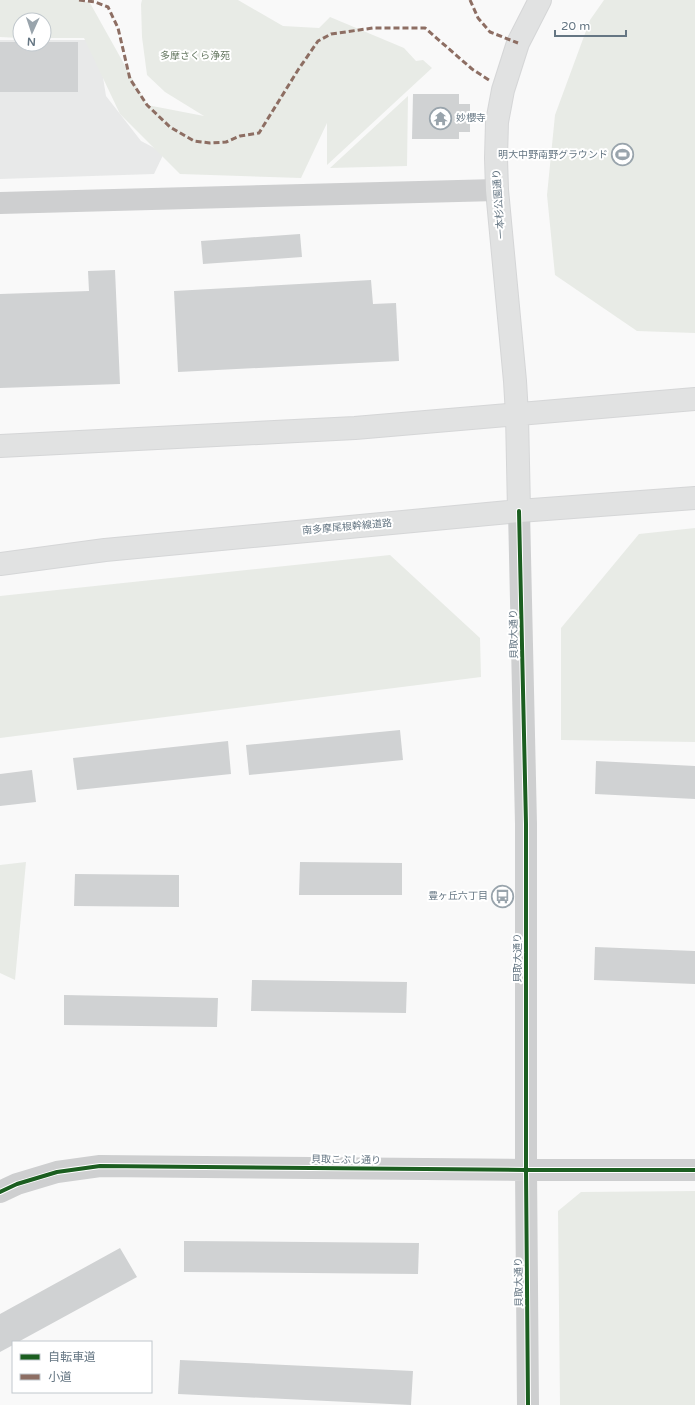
<svg xmlns="http://www.w3.org/2000/svg" width="695" height="1405" font-family="'Varela Round','Noto Sans JP',sans-serif">
	<style>
		.built { fill: #e8e9e9 }
		.green { fill: #e8ebe6 }
		.building { fill: #d0d2d3 }
		.lines { fill: none; stroke-linecap: round; stroke-linejoin: round }
		.major-casing { stroke: #d5d6d7; stroke-width: 24 }
		.minor { stroke: #cecfd0; stroke-width: 22 }
		.major { stroke: #e1e2e2; stroke-width: 22 }
		.quiet { stroke: #8d6e63; stroke-width: 3; stroke-dasharray: 6 3; stroke-linecap: butt }
		.cycleway-casing { stroke: #fff; stroke-width: 6 }
		.cycleway { stroke: #1b5e20; stroke-width: 4 }
		.labels { text-anchor: middle; dominant-baseline: central; stroke-width: 4; stroke-linejoin: round; paint-order: stroke }
		.park-label { font-size: 10px; fill: #687a64; stroke: #fff }
		.poi-label { font-size: 10px; fill: #657683; stroke: #fff; text-anchor: end }
		.street-label { font-size: 10px; fill: #657683; stroke: #fff }
	</style>
	<rect width="100%" height="100%" fill="#f9f9f9"/>
	<path class="built" d="M0,40H20V44H44V40H97L106,96L141,141L164,153L154,174L0,179Z"/>
	<path class="green" d="M0,0H79L90,3L147,105L204,116L165,92L147,75L142,37L141,4L142,0H238L283,26L319,28L330,17L404,48L416,61L423,60L432,68L327,165V123L301,178L180,174L120,114L84,38H44V20H20V38L0,37Z
		M604,0H695V333L637,331L555,275L547,195L555,115L590,20Z
		M408,96L407,166L330,168Z
		M695,528V742L561,740V628L639,534Z
		M390,555L480,638L481,677L0,738V596Z
		M26,862L15,980L0,973V865Z
		M695,1191V1405H560L558,1211L581,1192Z"/>
	<path class="building" d="M0,42H20V44H44V42H78V92H0Z
		M413,94H459V104H470V132H459V139H412Z
		M300,234L302,257L203,264L201,241Z
		M115,270L120,384L0,388V294L89,291L88,271Z
		M371,280L373,304L396,303L399,361L178,372L174,291Z
		M400,730L403,760L249,775L246,745Z
		M228,741L231,774L77,790L73,758Z
		M596,761L695,766V799L595,794Z
		M32,770L36,802L0,806V774Z
		M300,862L402,863V895H299Z
		M75,874L179,875V907L74,906Z
		M595,947L695,951V984L594,980Z
		M252,980L407,982L406,1013L251,1011Z
		M64,995L218,998L217,1027L64,1025Z
		M184,1241L419,1243L418,1274L184,1272Z
		M120,1248L137,1277L18,1342H13V1345L0,1352V1314Z
		M180,1360L413,1371L411,1405L178,1394Z"/>
	<g class="lines">
		<defs>
			<path id="major" d="M0,446L355,428L695,399
				M519,511L517,415L515,381L497,190L496,158L497,122L503,90L518,43L540,0
				M0,564L105,550L519,511L695,498"/>
		</defs>
		<use href="#major" class="major-casing"/>
		<path class="minor" d="M0,203L497,190
			M519,511L526,824V1170L528,1405
			M0,1192L17,1184L57,1172L100,1166L526,1170H695"/>
		<use href="#major" class="major"/>
		<path class="quiet" d="M79,0L95,2L108,7L118,28L130,79L147,105L170,127L194,141L210,143L226,142L240,136L259,133L298,70L318,41L331,34L373,28H425L472,69L489,80
			M470,0L478,18L490,32L518,43"/>
		<defs>
			<path id="cycleway" d="M519,511L526,824V1170L528,1405
				M0,1192L17,1184L57,1172L100,1166L526,1170H695"/>
		</defs>
		<use href="#cycleway" class="cycleway-casing"/>
		<use href="#cycleway" class="cycleway"/>
	</g>
	<defs>
		<symbol id="temple-ring" viewBox="-11 -11 22 22"><circle r="9.5" fill="#fff" stroke="#99a4ac" stroke-width="1.5"/><path d="M0-6L5-2H3V0L6.5 2.5H4V6H1.5V3h-3V6H-4V2.5H-6.5L-3 0V-2H-5Z" fill="#99a4ac"/></symbol>
		<symbol id="stadium-ring" viewBox="-11 -11 22 22"><circle r="9.5" fill="#fff" stroke="#99a4ac" stroke-width="1.5"/><path d="M0-5a6.5 5 0 1 0 0 10a6.5 5 0 1 0 0-10ZM-3.5-1.8h7v3.6h-7Z" fill="#99a4ac"/></symbol>
		<symbol id="bus-ring" viewBox="-11 -11 22 22"><circle r="9.5" fill="#fff" stroke="#99a4ac" stroke-width="1.5"/><path d="M-5-6H5V4H4V6H2V4H-2V6H-4V4H-5ZM-3.5-4V0h7V-4ZM-3.5 1.2v1.5H-2V1.2ZM2 1.2v1.5H3.5V1.2Z" fill="#99a4ac"/></symbol>
	</defs>
	<g fill-rule="evenodd">
		<use href="#temple-ring" x="428" y="106" width="25" height="25"/>
		<use href="#stadium-ring" x="610" y="142" width="25" height="25"/>
		<use href="#bus-ring" x="490" y="884" width="25" height="25"/>
	</g>
	<g class="labels">
		<g class="park-label">
			<text x="195" y="56">多摩さくら浄苑</text>
		</g>
		<g class="poi-label">
			<text x="456" y="118" text-anchor="start">妙櫻寺</text>
			<text x="608" y="155">明大中野南野グラウンド</text>
			<text x="488" y="896">豊ヶ丘六丁目</text>
		</g>
		<g class="street-label">
			<text transform="translate(499 204) rotate(-94)">一本杉公園通り</text>
			<text transform="translate(347 527) rotate(-5)">南多摩尾根幹線道路</text>
			<text transform="translate(514 634) rotate(-91)">貝取大通り</text>
			<text transform="translate(518 958) rotate(-90)">貝取大通り</text>
			<text transform="translate(346 1160) rotate(1)">貝取こぶし通り</text>
			<text transform="translate(519 1282) rotate(-91)">貝取大通り</text>
		</g>
	</g>
	<rect x="12" y="1341" width="140" height="52" fill="#ffffff" stroke="#c1c8cd"/>
	<rect x="20" y="1354" width="20" height="6" fill="#1b5e20" stroke="#c1c8cd"/>
	<text x="48" y="1361" font-size="12" fill="#657683">自転車道</text>
	<rect x="20" y="1374" width="20" height="6" fill="#8d6e63" stroke="#c1c8cd"/>
	<text x="48" y="1381" font-size="12" fill="#657683">小道</text>
	<g transform="translate(32 32) rotate(183)"><circle r="19" fill="#ffffff" stroke="#c1c8cd"/>
	<path d="M0-3L7 15L0 10L-7 15Z" fill="#99a4ac"/>
	<text y="-6" font-size="11" font-weight="bold" text-anchor="middle" fill="#657683">N</text>
	</g>
	<path d="M555 30v6h71v-6" fill="none" stroke="#657683" stroke-width="2"/>
	<text x="561" y="30" font-size="12" fill="#657683" stroke="#ffffff" stroke-width="3" paint-order="stroke">20 m</text>
</svg>
